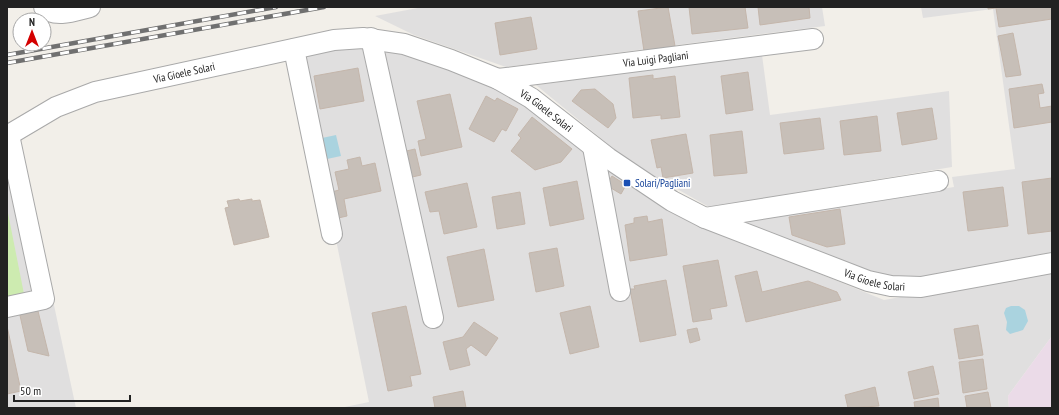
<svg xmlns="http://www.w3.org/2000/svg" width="1059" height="415" font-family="'PT Sans Narrow',sans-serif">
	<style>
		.residential { fill: #e0dfdf }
		.industrial { fill: #ebdbe8 }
		.grass { fill: #cdebb0 }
		.water { fill: #aad3df }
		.building { fill: #c7bfb8; stroke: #c4b6ab }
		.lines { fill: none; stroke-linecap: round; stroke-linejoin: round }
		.minor-casing { stroke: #a9a9a9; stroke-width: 22 }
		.minor { stroke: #fff; stroke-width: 20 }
		.rail-casing { stroke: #707070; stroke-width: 4.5 }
		.rail { stroke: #fff; stroke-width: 3; stroke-dasharray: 9; stroke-linecap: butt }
		.transit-dot { fill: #1a4fb4; stroke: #fff; stroke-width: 1.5 }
		.labels { text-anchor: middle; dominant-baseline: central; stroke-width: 3.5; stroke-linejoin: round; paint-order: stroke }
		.street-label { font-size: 11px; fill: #222; stroke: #fff }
		.transit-label { font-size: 11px; fill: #164399; stroke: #fff; text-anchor: start }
	</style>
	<rect width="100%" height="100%" fill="#f2efe9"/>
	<path class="residential" d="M423,7H822L825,26L506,67L414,35L375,16Z
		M921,7H1052V252L920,278L894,279L734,222L954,187L952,177L1015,169L993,9L923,18Z
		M352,47H380L468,72L507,91L613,172L662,207L704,227L884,300L1052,270V336L1008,396L1009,408H340L369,402L299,58Z
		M762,55L770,115L949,91L952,167L709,207L631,163L536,85Z
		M21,151L76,408H7V156Z"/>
	<path class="industrial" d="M1052,336V408H1009L1008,396Z"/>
	<path class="grass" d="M7,208L24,294L7,297Z"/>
	<path class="water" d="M336,135L341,156L327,159L322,138Z
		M1011,306H1019L1025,310L1028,321L1023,330L1010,334L1006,330L1007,322L1004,313L1006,308Z"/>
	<path class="building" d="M668,7L675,46L644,51L638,11Z
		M689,7H745L748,28L692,34Z
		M758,7H809L810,18L760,25Z
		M988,7H1052V19L999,27L996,8L988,9Z
		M531,17L537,49L500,55L495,23Z
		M1013,33L1021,75L1006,77L998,36Z
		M358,68L364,101L320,109L314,76Z
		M748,72L753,110L726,114L721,76Z
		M653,75V79L675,76L680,117L661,119V115L633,118L629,78Z
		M1042,84L1044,93L1038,94L1040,108L1052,106V122L1014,128L1009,89Z
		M595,89L613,104L616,118L608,128L572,101L581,90Z
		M450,94L462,147L421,156L418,141L426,139L417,101Z
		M486,96L495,101L497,98L518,109L506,131L502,129L494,142L469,129Z
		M932,108L937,139L902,145L897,113Z
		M877,116L881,151L844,155L840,121Z
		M532,117L572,149L561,162L535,170L511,151L521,138L518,135Z
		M820,118L824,149L784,154L780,123Z
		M742,131L747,173L714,176L710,135Z
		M686,134L693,173L663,178L661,167L657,168L651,140Z
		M415,149L421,175L408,178L402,152Z
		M360,157L362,166L375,163L381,191L344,199L347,216L334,219L328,193L339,190L335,172L349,169L347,160Z
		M612,176L626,185L621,194L606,185Z
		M1052,178V231L1028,234L1022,182Z
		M577,181L584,219L550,226L543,188Z
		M467,183L477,227L444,234L439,211L430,212L425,192Z
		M1003,187L1008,226L968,231L963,192Z
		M520,192L525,224L497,229L492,197Z
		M239,199L240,201L252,199V201L260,200L269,237L234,245L225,208L229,207L227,201Z
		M840,209L845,244L827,247L792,235L789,217Z
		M647,216L648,222L662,219L667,255L630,261L625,225L634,223V218Z
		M557,248L564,286L536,292L529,253Z
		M484,249L494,300L458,307L447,257Z
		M718,260L727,306L710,309L712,319L693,322L683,266Z
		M757,271L762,292L808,281L837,292L841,300L746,322L735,276Z
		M666,280L676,335L640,342L630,289H635L634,286Z
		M406,306L421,374L410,376L412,386L388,391L372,313Z
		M590,306L599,347L570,354L560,313Z
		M37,307L49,356L28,351L19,311Z
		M474,322L498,338L486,356L471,345L466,349L470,365L450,370L443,342L463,337Z
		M978,325L983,355L959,359L954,329Z
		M7,326L21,391L7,394Z
		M697,328L700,340L690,343L687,330Z
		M983,359L987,389L963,393L959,362Z
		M933,366L939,394L914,399L908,372Z
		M875,387L879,406L848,408L845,395Z
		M463,391L466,408H435L433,397Z
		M988,392L991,408H967L965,396Z
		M938,398L939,408H915L914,402Z"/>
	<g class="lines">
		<defs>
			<g id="minor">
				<path d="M44,7C55,19 77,10 90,7"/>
				<path d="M371,38L433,318"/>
				<path d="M294,49L332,234"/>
				<path id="s1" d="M498,79L813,39"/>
				<path id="s2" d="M7,136L56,107L95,92L334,40L363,38L404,44L451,60L498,79L531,98L608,158L672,201L705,218L868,281L891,286L921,287L1052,263"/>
				<path d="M593,147L620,291"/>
				<path d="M705,218L938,181"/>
				<path d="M7,307L44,299L9,135"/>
			</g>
		</defs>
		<use href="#minor" class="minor-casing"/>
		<use href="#minor" class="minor"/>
		<defs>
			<path id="rail" d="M7,55L276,7
				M7,63L324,7"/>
		</defs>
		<use href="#rail" class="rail-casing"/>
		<use href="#rail" class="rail"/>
	</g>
	<rect class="transit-dot" x="623" y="179" width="8" height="8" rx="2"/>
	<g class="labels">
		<g class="street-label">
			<text stroke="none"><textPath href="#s1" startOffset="159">Via Luigi Pagliani</textPath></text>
			<text stroke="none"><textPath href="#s2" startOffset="190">Via Gioele Solari</textPath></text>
			<text stroke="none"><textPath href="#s2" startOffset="572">Via Gioele Solari</textPath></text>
			<text stroke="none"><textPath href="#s2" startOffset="945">Via Gioele Solari</textPath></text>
		</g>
		<g class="transit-label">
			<text x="635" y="183">Solari/Pagliani</text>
		</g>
	</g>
	<rect width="1059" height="415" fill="none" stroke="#222222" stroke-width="16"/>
	<g transform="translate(32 32)"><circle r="19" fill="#ffffff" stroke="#a7a7a7"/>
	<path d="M0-3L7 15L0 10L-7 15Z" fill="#d40000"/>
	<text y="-6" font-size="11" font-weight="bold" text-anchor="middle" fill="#222222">N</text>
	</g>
	<path d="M14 395v6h116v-6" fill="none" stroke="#222222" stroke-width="2"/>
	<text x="20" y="395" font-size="12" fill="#222222" stroke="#ffffff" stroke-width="3" paint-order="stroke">50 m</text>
</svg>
